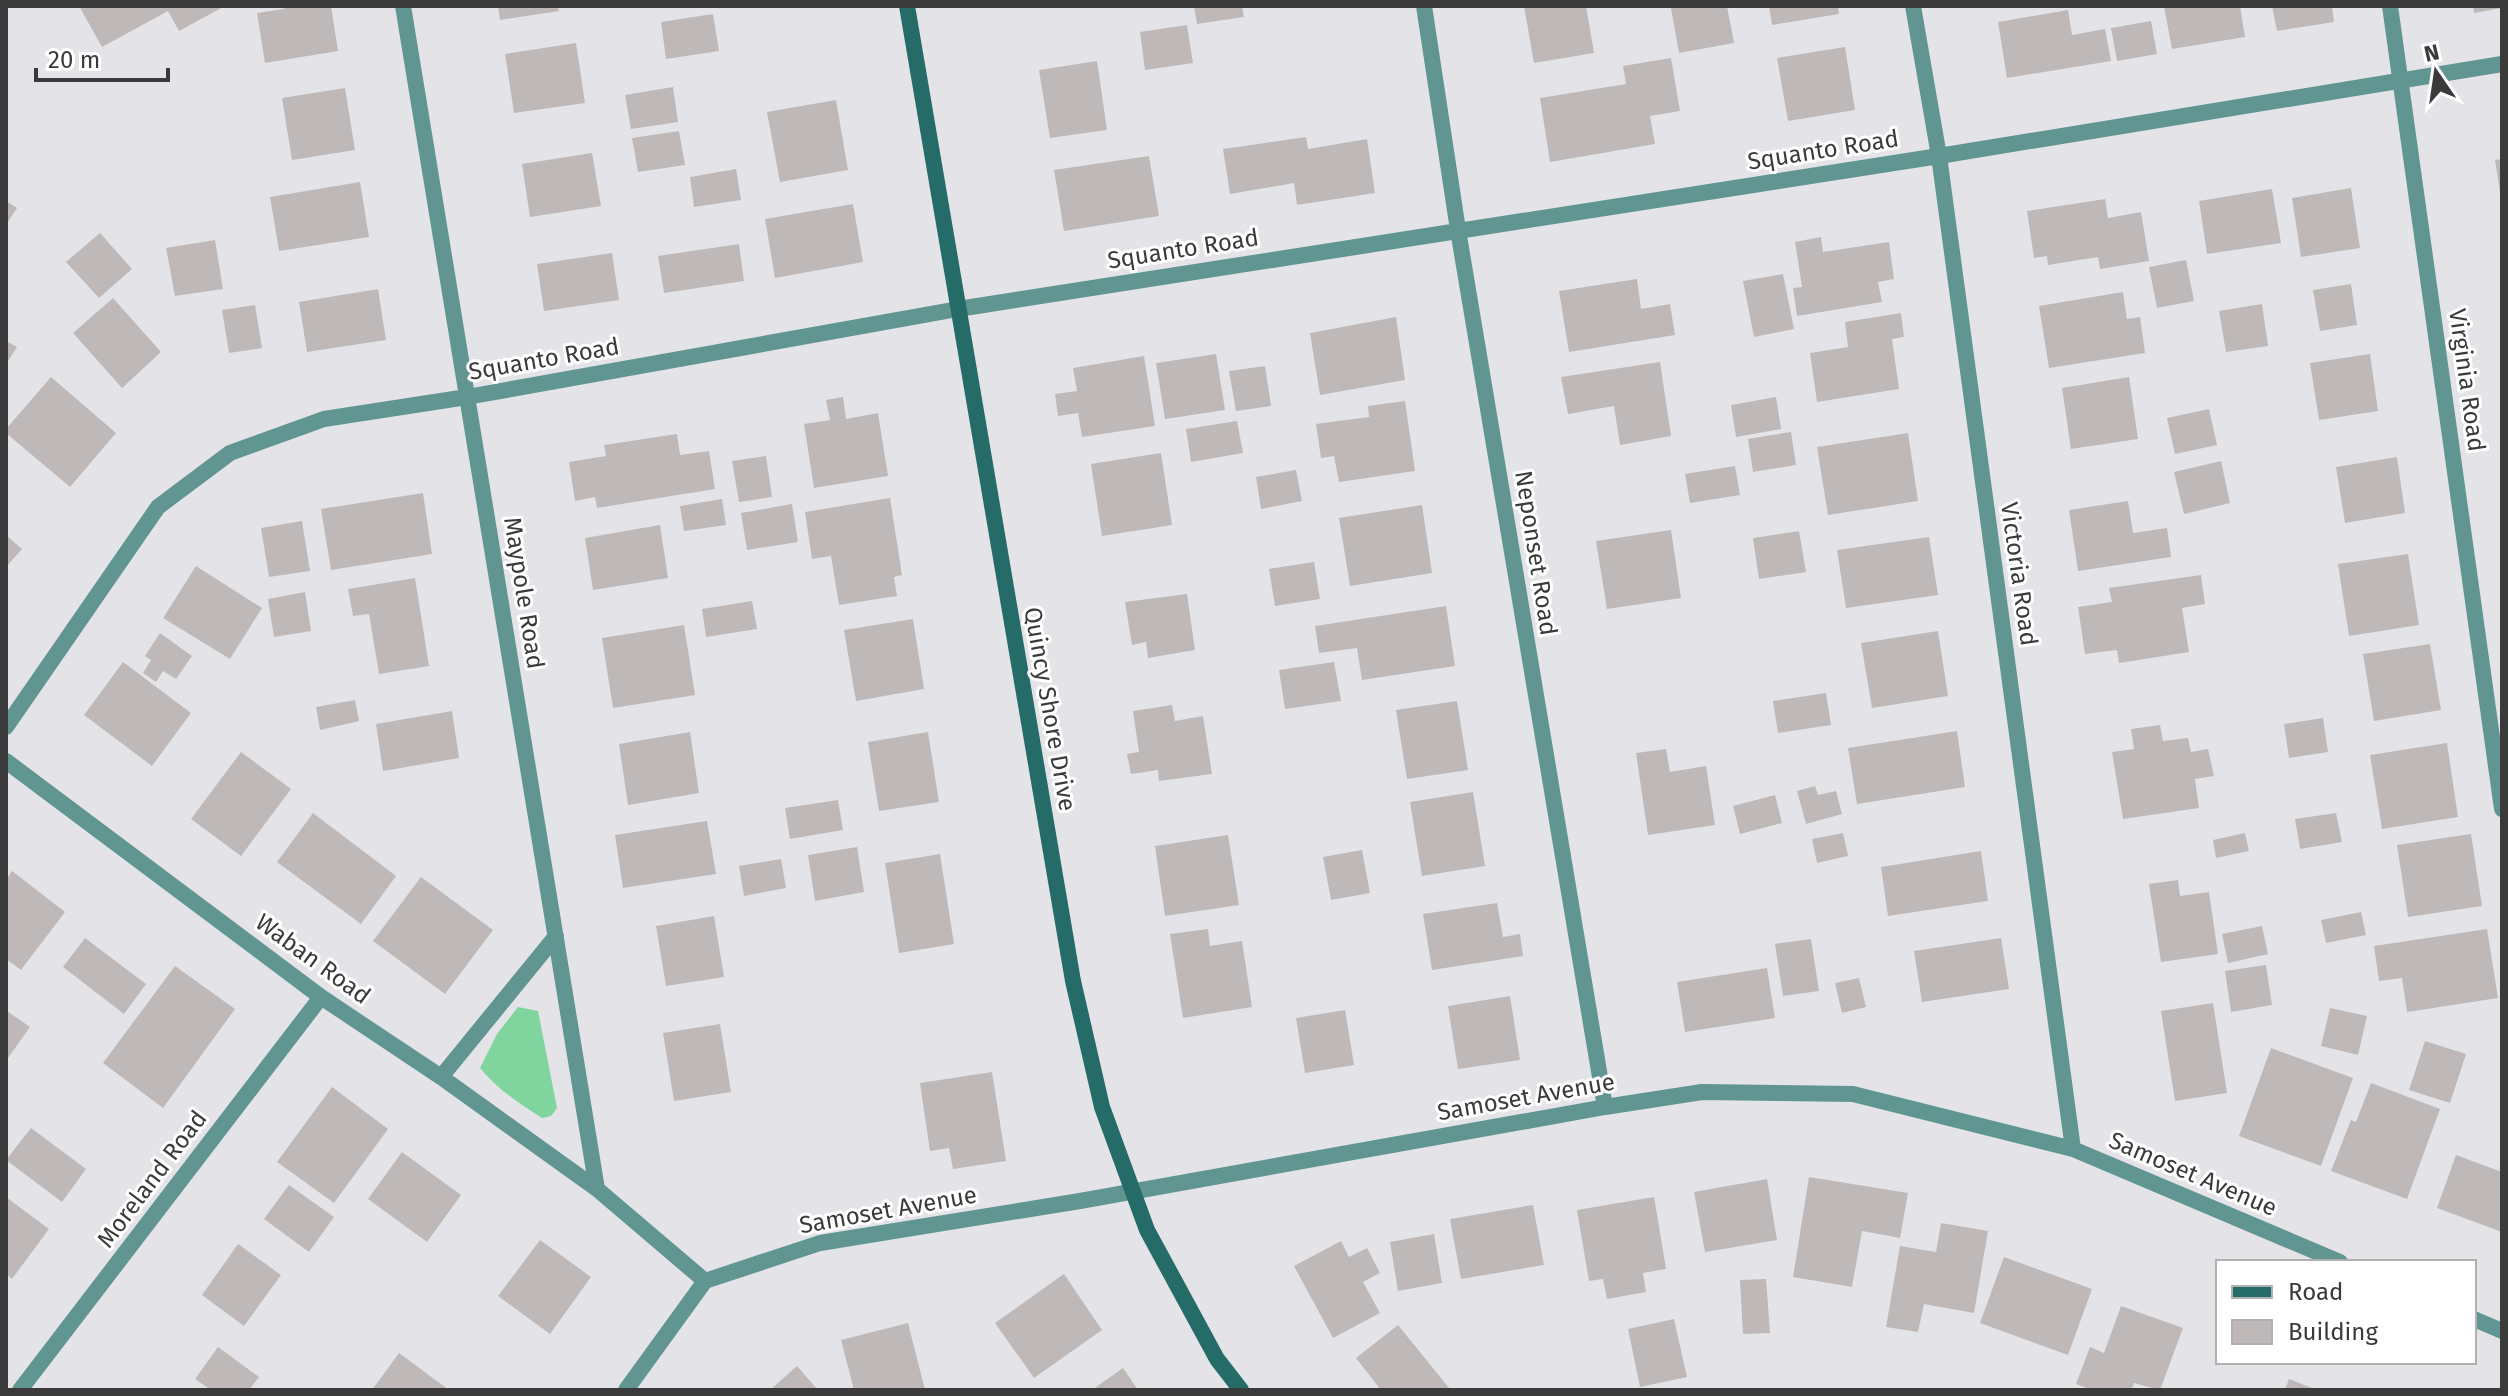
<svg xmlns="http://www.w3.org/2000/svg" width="2508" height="1396" font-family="'Fira Sans',sans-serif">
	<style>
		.green { fill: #80d49d }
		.building { fill: #beb9b8 }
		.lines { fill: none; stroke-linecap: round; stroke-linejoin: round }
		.street { stroke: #609592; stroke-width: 16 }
		.secondary { stroke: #256b68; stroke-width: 16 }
		.labels { text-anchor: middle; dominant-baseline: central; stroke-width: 6; stroke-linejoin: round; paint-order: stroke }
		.street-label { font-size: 24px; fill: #3a3a3b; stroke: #fff }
	</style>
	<rect width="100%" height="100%" fill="#e4e4e8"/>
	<path class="green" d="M518,1007L538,1011L557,1108L551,1116L542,1118C520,1104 497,1089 480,1068L497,1034Z"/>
	<path class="building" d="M79,6H225L179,31L168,11L102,47Z
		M284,6H331L338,51L265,63L257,13L284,9Z
		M498,6H558L559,11L500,20Z
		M1194,6H1242L1244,17L1197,24Z
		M1524,6H1586L1594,53L1534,63Z
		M1680,6H1727L1734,43L1679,53L1671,8Z
		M1769,6H1838L1839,14L1772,25Z
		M2164,6H2240L2245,37L2172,49Z
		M2272,6H2332L2334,22L2277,31Z
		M2473,6H2502V8L2474,13Z
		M2068,10L2072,35L2105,29L2111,61L2007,78L1998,22Z
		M713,14L719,51L666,59L661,22Z
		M2151,21L2157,54L2117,61L2111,28Z
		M1187,25L1193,63L1145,70L1140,32Z
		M576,43L585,103L514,113L505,54Z
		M1845,47L1855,110L1788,121L1777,58Z
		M1671,58L1680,111L1650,116L1655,144L1550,162L1540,98L1626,84L1623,66Z
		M1097,61L1107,130L1050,138L1039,70Z
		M673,87L678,122L631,129L625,95Z
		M345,88L355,150L292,160L282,98Z
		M836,100L848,170L780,182L767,112Z
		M679,131L685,165L638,172L632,138Z
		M1306,137L1308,149L1367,139L1375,193L1297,205L1294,183L1230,194L1223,149Z
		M592,153L601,206L530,217L522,164Z
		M1149,156L1159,216L1064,231L1054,170Z
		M2502,159V192H2500L2495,160Z
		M736,169L741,200L694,207L690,177Z
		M360,182L369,237L279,251L270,197Z
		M2351,188L2360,248L2301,257L2292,198Z
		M2272,189L2281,243L2207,254L2199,201Z
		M2105,199L2108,218L2141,212L2149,261L2100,269L2098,257L2048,265L2047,256L2034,258L2027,211Z
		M6,201L17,208L6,225Z
		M853,204L863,262L775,278L765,219Z
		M100,233L132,269L99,298L66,262Z
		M1821,237L1823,252L1889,242L1894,279L1878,282L1882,302L1797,316L1793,288L1802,287L1795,242Z
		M215,240L223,289L175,296L166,248Z
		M739,244L744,281L664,293L658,256Z
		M612,253L619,300L544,311L537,264Z
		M2186,260L2194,301L2157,308L2149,267Z
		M1783,274L1794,329L1754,337L1743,281Z
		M1637,279L1641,309L1670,304L1675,335L1569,352L1559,291Z
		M2351,284L2357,325L2320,331L2313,290Z
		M378,289L386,340L307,352L299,302Z
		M2123,292L2127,319L2140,317L2145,353L2049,368L2039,306Z
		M113,298L161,352L122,388L73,333Z
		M2262,304L2268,346L2226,352L2219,311Z
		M255,305L262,348L229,353L222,310Z
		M1901,313L1904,337L1892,339L1899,389L1817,402L1810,353L1848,347L1845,322Z
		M1396,317L1405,380L1320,395L1310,333Z
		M6,341L17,347L6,364Z
		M1216,354L1225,410L1165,419L1156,363Z
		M2370,354L2378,411L2319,420L2310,363Z
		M1144,356L1155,426L1082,437L1078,413L1058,416L1055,394L1077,391L1073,368Z
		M1660,362L1671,436L1620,445L1614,406L1568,414L1561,377Z
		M1265,366L1271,406L1236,411L1229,371Z
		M51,377L116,433L70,487L6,433V429Z
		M2129,377L2138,439L2071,449L2062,388Z
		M843,397L846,419L878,413L888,476L814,488L804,424L830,420L826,400Z
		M1776,397L1781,429L1736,437L1731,405Z
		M1405,401L1415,471L1339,482L1334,456L1321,458L1316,424L1369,417L1368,406Z
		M2209,409L2217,445L2175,454L2167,418Z
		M1237,421L1243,453L1191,462L1186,429Z
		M1791,432L1796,465L1753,472L1748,439Z
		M1908,433L1918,501L1828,515L1817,447Z
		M677,434L680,455L709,451L715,489L597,508L595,497L575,501L569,462L606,456L604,445Z
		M1161,453L1172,525L1102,536L1091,464Z
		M766,456L772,497L739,502L732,461Z
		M2397,457L2405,513L2345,523L2336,467Z
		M2221,461L2230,503L2184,514L2174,472Z
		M1735,466L1740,495L1690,503L1685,474Z
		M1296,470L1302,501L1261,509L1256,477Z
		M423,493L432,554L331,570L321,509Z
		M890,498L902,575L894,577L897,596L839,605L831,556L812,559L805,512Z
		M722,499L726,525L684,531L680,506Z
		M2128,501L2133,533L2167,528L2171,557L2078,571L2069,510Z
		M792,504L798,542L747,550L741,513Z
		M1422,505L1432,573L1350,586L1339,518Z
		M302,521L310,571L269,577L261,528Z
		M660,525L668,578L593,590L585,538Z
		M1671,530L1681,598L1607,609L1596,541Z
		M1799,531L1806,572L1759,579L1753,538Z
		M6,535L22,549L6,567Z
		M1929,537L1938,595L1846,608L1837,550Z
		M2408,554L2419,625L2349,636L2338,564Z
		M1314,562L1320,599L1275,606L1269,569Z
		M196,566L262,608L230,659L163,618Z
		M2201,575L2205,604L2182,608L2189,652L2119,663L2117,650L2085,654L2078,607L2112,602L2109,588Z
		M415,578L429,666L379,674L369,614L353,616L348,589Z
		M305,592L311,631L274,637L268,599Z
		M1187,594L1195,650L1148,658L1146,642L1132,645L1125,602Z
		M752,601L757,629L706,637L702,609Z
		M1446,606L1455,666L1362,680L1357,648L1319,653L1315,626Z
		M913,619L924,689L856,701L844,630Z
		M684,625L695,695L613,708L602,638Z
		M1938,631L1948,696L1872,708L1861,643Z
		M160,633L192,656L176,679L163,671L156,682L143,673L151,660L145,656Z
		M2430,644L2441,710L2374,721L2363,654Z
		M123,662L191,713L152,766L84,715Z
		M1334,662L1341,701L1285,709L1279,670Z
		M1826,693L1831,725L1778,733L1773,701Z
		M355,700L359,721L320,730L316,707Z
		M1457,701L1468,770L1407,779L1396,710Z
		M1172,705L1175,721L1203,716L1212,774L1159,781L1158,770L1131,774L1127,754L1139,752L1133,711Z
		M452,711L459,758L383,771L376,724Z
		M2323,718L2328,752L2289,758L2284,724Z
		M2160,725L2163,741L2188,738L2191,752L2208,749L2214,776L2195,779L2199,808L2123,819L2112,752L2134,749L2131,729Z
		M1957,731L1965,787L1857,804L1848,748Z
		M690,732L699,793L628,805L619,744Z
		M928,732L939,802L879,811L868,742Z
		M2447,743L2458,817L2382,829L2370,755Z
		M1666,749L1670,772L1706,766L1715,825L1648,835L1636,753Z
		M241,752L291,789L241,856L191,819Z
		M1815,786L1818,795L1836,791L1842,814L1806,824L1797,791Z
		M1473,792L1485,866L1422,876L1410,802Z
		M1775,795L1782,823L1740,834L1733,806Z
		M838,800L843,830L790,839L785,808Z
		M313,813L396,876L361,924L277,862Z
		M2336,813L2342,842L2300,849L2295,819Z
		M707,821L716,874L623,888L615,835Z
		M1843,833L1848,856L1817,863L1812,839Z
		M2245,833L2249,851L2216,858L2213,840Z
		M2471,834L2482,906L2408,917L2397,845Z
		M1228,835L1239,905L1165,916L1155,846Z
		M857,847L864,892L815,901L808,855Z
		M1362,850L1370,893L1331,900L1323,857Z
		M1981,851L1988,901L1888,916L1881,867Z
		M940,854L954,944L899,953L885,863Z
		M781,859L786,888L744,896L739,866Z
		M12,871L65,912L21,970L6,959V880Z
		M421,877L493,930L445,994L373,941Z
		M2178,880L2180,896L2209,892L2218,954L2161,962L2149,884Z
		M1497,903L1503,937L1520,934L1523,956L1432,970L1423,914Z
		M2361,912L2366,935L2326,943L2321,920Z
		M714,916L724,977L666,986L656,926Z
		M2262,926L2268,954L2228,963L2222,934Z
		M1208,929L1210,946L1242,941L1252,1007L1183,1018L1170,934Z
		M2487,929L2498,998L2407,1012L2402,978L2379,981L2374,946Z
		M85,938L146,984L124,1014L63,967Z
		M2001,938L2009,989L1922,1002L1914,951Z
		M1811,939L1819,991L1783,996L1775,944Z
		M2266,965L2272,1005L2231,1012L2225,971Z
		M175,966L235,1009L163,1108L103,1063Z
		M1767,968L1775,1018L1685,1032L1677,982Z
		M1859,978L1866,1007L1842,1013L1835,983Z
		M1510,996L1520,1060L1458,1069L1448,1006Z
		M2213,1003L2227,1093L2175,1101L2161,1011Z
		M2330,1008L2367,1016L2358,1055L2321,1046Z
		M1345,1010L1354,1065L1305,1073L1296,1018Z
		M7,1011L30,1027L8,1058L6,1057Z
		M720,1024L731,1092L674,1101L663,1033Z
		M2425,1041L2466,1054L2450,1103L2409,1090Z
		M2271,1048L2353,1078L2321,1166L2239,1136Z
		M992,1072L1006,1161L953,1169L949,1148L930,1151L920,1083Z
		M2371,1083L2440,1109L2407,1199L2331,1171L2351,1120L2356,1122Z
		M332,1087L388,1129L334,1203L277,1162Z
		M31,1128L86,1169L62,1202L6,1160Z
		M402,1152L461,1195L427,1242L368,1199Z
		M2456,1155L2502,1172V1232L2437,1208Z
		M1809,1177L1908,1193L1900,1238L1862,1231L1852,1287L1793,1277Z
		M1767,1179L1777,1240L1705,1252L1694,1192Z
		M289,1185L334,1217L309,1252L264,1219Z
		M6,1197L49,1229L12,1279L6,1274Z
		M1654,1197L1666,1269L1643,1273L1646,1292L1607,1299L1603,1279L1589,1281L1577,1210Z
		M1533,1205L1544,1265L1461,1279L1450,1219Z
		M1941,1223L1988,1231L1974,1313L1924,1304L1918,1332L1886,1327L1900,1246L1936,1252Z
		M1434,1234L1442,1283L1398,1291L1390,1242Z
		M540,1240L591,1277L550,1334L498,1296Z
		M1341,1241L1349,1257L1367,1248L1380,1273L1363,1282L1380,1313L1333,1338L1294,1266Z
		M238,1244L281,1275L244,1326L202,1295Z
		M2004,1257L2092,1289L2068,1355L1980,1323Z
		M1064,1274L1102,1330L1034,1378L995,1323Z
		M1766,1279L1770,1333L1743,1334L1740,1280Z
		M2121,1306L2183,1328L2160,1390L2134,1383L2131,1390H2092L2076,1384L2090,1347L2104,1353Z
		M1674,1319L1687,1377L1640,1387L1628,1329Z
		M908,1323L925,1390H854L841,1340Z
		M1398,1325L1450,1389L1448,1390H1381L1356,1358Z
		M218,1347L259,1377L249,1390H211L195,1379Z
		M399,1353L449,1390H372Z
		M797,1366L818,1390H770Z
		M1123,1368L1138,1390H1092Z
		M2289,1379L2317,1390H2285Z"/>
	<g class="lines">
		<path class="street" d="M403,6L597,1189
			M1424,6L1458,230L1605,1107
			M1913,6L1939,156L2073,1149
			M2390,6L2502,809
			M6,727L158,507L230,453L324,419L467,397L958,309L1939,156L2502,64
			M6,761L321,997L441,1077L597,1189L705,1281L820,1243L1080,1201L1605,1107L1702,1092L1853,1094L2073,1149L2340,1262
			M441,1077L556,936
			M2474,1319L2502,1331
			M20,1390L321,997
			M626,1390L705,1281"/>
		<path class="secondary" d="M907,6L1073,981L1102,1107L1147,1230L1217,1359L1241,1390"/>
	</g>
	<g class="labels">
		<g class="street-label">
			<text transform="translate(1823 150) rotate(-9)">Squanto Road</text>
			<text transform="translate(1183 249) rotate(-9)">Squanto Road</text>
			<text transform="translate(544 359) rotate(-10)">Squanto Road</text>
			<text transform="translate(2467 380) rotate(82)">Virginia Road</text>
			<text transform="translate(1536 553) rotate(81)">Neponset Road</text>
			<text transform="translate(2019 574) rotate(82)">Victoria Road</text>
			<text transform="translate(524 593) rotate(81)">Maypole Road</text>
			<text transform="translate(1050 709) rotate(80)">Quincy Shore Drive</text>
			<text transform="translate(313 959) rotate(36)">Waban Road</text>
			<text transform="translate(1526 1097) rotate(-10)">Samoset Avenue</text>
			<text transform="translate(2193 1174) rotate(23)">Samoset Avenue</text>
			<text transform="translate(152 1179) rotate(-53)">Moreland Road</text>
			<text transform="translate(888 1210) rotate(-10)">Samoset Avenue</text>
		</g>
	</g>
	<rect width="2508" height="1396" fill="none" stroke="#3a3a3b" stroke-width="16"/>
	<rect x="2216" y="1260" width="260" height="104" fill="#ffffff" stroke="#b0b0b1" stroke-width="2"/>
	<rect x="2232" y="1286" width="40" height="12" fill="#256b68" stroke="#b0b0b1" stroke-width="2"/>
	<text x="2288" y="1300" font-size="24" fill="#3a3a3b">Road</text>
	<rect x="2232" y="1320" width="40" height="24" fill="#beb9b8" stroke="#b0b0b1" stroke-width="2"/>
	<text x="2288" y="1340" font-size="24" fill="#3a3a3b">Building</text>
	<g transform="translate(2436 72) rotate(347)" stroke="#ffffff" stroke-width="6" paint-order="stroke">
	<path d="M0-6L14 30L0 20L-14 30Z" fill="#3a3a3b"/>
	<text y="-12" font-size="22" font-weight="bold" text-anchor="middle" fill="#3a3a3b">N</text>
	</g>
	<path d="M36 68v12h132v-12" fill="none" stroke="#3a3a3b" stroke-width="4"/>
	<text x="48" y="68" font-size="24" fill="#3a3a3b" stroke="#ffffff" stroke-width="6" paint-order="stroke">20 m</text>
</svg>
